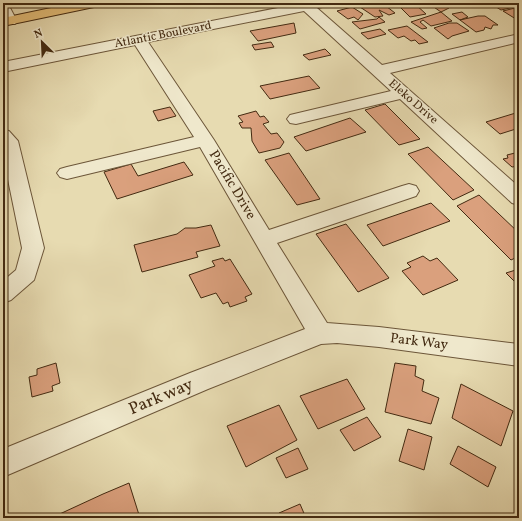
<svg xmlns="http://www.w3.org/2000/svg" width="522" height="521" font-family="Vollkorn,serif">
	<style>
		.building { fill: #daa07d; stroke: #432a11 }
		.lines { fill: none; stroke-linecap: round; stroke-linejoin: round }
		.minor-casing { stroke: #6c5639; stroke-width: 2 }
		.primary-casing { stroke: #432a11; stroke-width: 2 }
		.minor { fill: #efe8cc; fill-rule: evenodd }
		.primary { fill: #e4be78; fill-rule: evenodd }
		.labels { text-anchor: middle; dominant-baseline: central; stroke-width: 3; stroke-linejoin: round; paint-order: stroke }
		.far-street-label { font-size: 12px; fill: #432a11; stroke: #efe8cc }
		.street-label { font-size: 14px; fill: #432a11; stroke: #efe8cc }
		.near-street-label { font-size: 17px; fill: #432a11; stroke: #efe8cc }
	</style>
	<rect width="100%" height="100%" fill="#e7dbb1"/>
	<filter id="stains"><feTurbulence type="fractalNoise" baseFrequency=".005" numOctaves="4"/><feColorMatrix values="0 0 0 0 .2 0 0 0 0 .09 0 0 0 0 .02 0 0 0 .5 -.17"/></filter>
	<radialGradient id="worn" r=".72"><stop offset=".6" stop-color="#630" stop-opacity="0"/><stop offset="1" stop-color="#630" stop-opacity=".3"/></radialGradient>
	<path class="building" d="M369,3H382L395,13L389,15L379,10L383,16L375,17L357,5Z
		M396,3H414L426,14L410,17Z
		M428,3H441L449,8L441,12Z
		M451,3H473L457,7Z
		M499,3H518L519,6L501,10L493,5Z
		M352,7L363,14L358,20L354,17L348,19L337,11Z
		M519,7V21L503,11Z
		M441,12L452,21L431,26L423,20L420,22L427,28L422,29L411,22Z
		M462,12L468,17L460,20L452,14Z
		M478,16H485L498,25H493L491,29L485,27L484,30L476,32L460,20Z
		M379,17L385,22L360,29L352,22L377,19Z
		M294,23L296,33L258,41L250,31Z
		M449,23H457L469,31L452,36L448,39L434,28Z
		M407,26L428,42L419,44L415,40L411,41L404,36L398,38L388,30Z
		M380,29L386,34L368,39L361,33Z
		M271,42L274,47L255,50L252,45Z
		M325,49L331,55L309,60L303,55Z
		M309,76L320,88L270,99L260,86Z
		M385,104L420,139L399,145L365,110Z
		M170,107L176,116L158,121L153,111Z
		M256,111L260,117L264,116L269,122L263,124L271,134L277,133L284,142L280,148L259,153L252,141L251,128H242L239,123L243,122L238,116Z
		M519,112V128L500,134L486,122Z
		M350,118L366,132L306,151L294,137Z
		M428,147L474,190L453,200L408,154Z
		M519,152V166L512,167L503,159L508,158L507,155Z
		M289,153L320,199L297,205L265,160Z
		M184,162L193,175L117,199L104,172L131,164L138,176Z
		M479,195L519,233V256L511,260L457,206Z
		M431,203L450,221L383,246L367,225Z
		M346,224L389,278L358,292L316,234Z
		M211,225L220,246L196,252L198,257L142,272L134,245L177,234L185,228H196Z
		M423,256L430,261L437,258L458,280L423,295L402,271L411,267L407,263Z
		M223,258L225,261L230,259L252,294L245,297L247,301L230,307L228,302L223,304L216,293L201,298L189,275L215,266L212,261Z
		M519,269V286L506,273Z
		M56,363L60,383L52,386L53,391L32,397L29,377L37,375V369Z
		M395,363L416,366L415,376L424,380L422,391L439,398L431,424L385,412Z
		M347,379L365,409L318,429L300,396Z
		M461,384L513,411L501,446L452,418Z
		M279,405L297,440L246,467L227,426Z
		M367,417L381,437L354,451L340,430Z
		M408,429L432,437L424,470L399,461Z
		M458,446L496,467L488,487L450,464Z
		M298,448L308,469L286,478L276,458Z
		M129,483L140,518H51L103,494Z
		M300,504L306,518H281L279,513Z"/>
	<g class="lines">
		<defs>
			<path id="minor" d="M3,3L8,4L17,21L15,24H5L3,21Z
				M303,3H330L328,6L317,8L382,65L519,34V42L390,73L519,187V205L512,203L400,99L296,124L290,123L287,119L290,115L391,91L304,11L148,42L214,140L269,230L402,186L409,184L416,186L419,191L416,196L277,243L327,323L379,327L519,344V366L379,347L337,343L321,344L208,389L3,477V449L190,373L305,329L200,147L67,179L60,177L57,173L60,169L67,167L194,137L135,45L3,72V62Z
				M3,130L9,131L18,141L44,248L34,280L11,300L3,303V281L16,270L22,248L3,155Z"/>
			<path id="primary" d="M75,3H101L99,6L94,7L3,26V18Z"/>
		</defs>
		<use href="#minor" class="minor-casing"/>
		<use href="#primary" class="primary-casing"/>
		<use href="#minor" class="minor"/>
		<use href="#primary" class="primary"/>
	</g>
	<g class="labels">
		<g class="far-street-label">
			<text transform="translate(163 35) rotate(-11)">Atlantic Boulevard</text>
			<text transform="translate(413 102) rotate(41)">Eleko Drive</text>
		</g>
		<g class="street-label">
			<text transform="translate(232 185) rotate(59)">Pacific Drive</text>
			<text transform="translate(419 342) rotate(7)">Park Way</text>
		</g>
		<g class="near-street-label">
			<text transform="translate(161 397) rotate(-23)">Park way</text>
		</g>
	</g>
	<rect width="522" height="521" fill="none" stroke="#e7dbb1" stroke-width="16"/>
	<rect x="4" y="4" width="514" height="513" fill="none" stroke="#432a11" stroke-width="2"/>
	<rect x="8" y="8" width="506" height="505" fill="none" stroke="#432a11"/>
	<g transform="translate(42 42) rotate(336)" stroke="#efe8cc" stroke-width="3" paint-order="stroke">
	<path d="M0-3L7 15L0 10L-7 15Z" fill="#432a11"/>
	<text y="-6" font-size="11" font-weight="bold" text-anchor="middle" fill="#432a11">N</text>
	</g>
	<rect width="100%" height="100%" filter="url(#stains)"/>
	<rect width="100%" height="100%" fill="url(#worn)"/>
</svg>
